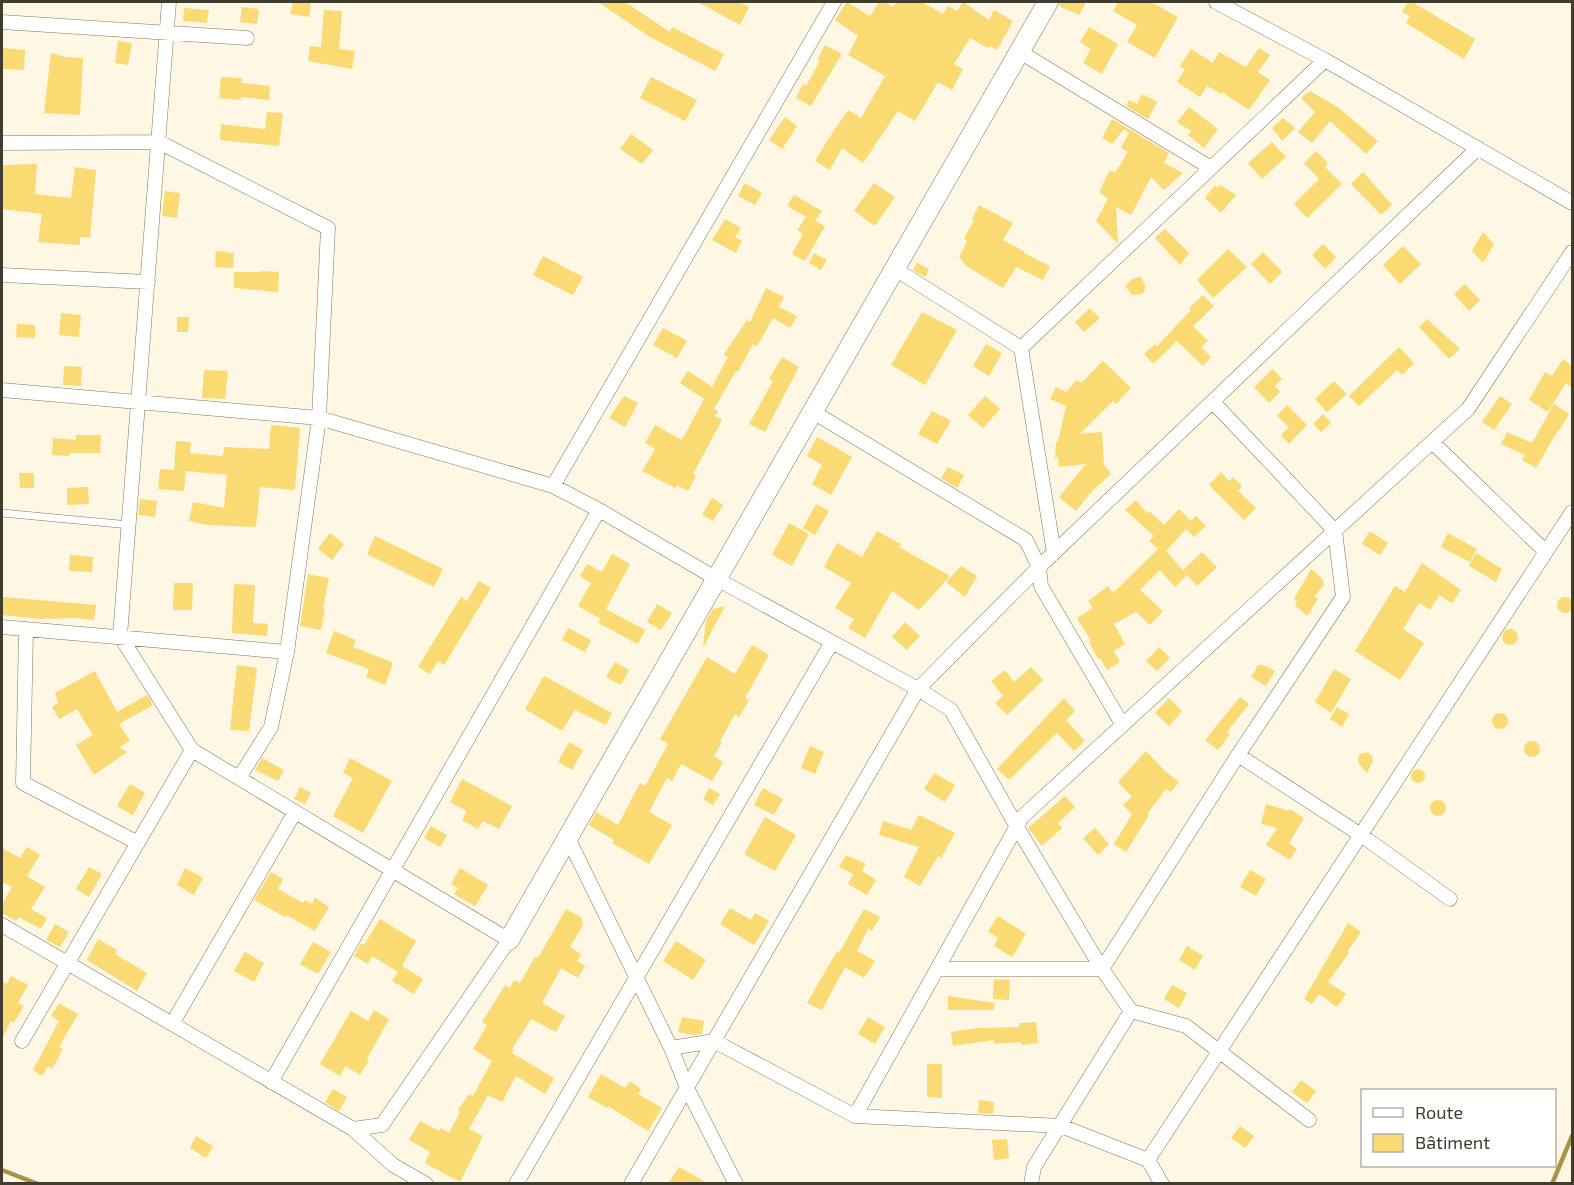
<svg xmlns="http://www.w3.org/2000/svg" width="1574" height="1185" font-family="'Exo 2',sans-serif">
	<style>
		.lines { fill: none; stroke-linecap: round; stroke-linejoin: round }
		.stream { stroke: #a99345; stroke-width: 4.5 }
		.building { fill: #f9da73 }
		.lane-casing { stroke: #807758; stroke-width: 8 }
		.street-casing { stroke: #807758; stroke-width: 15 }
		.secondary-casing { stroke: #807758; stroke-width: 21 }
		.lane { stroke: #fff; stroke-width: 7 }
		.street { stroke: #fff; stroke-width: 14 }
		.secondary { stroke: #fff; stroke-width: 20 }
	</style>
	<rect width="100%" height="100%" fill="#fdf7e3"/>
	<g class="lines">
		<path class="stream" d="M2,1170L38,1184
			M1552,1184L1572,1136"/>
	</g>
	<path class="building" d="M293,2H311L309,17L290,14Z
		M598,2H625L670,32L672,27L724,54L715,71L650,37Z
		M698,2H739L749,7L740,25Z
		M847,2L870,16L879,2H885L893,7L896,2H922L943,14L948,6L957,11L963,2L989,20L994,10L1013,21L997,50L990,46L988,48L970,38L954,64L963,69L952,90L938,82L915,121L898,111L863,163L842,148L830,170L815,161L827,141L848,110L861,118L885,76L848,55L858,36L835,20Z
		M1060,2H1086L1079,15L1059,6Z
		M1118,2H1151L1178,17L1155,58L1127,42L1137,25L1113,11Z
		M1408,2H1412L1475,39L1464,59L1406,23L1410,16L1402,12Z
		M242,7L259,9L257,24L240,22Z
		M184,8L209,10L207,23L183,21Z
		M324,10L342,11L339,49L355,51L352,69L308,61L310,46L321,47Z
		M1089,27L1118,44L1102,74L1083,63L1091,49L1080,42Z
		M118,41L132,43L128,65L115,63Z
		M825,45L842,54L811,106L796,98L803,84L806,86L820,61L817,60Z
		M2,48L25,50L24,70L2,69Z
		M1259,48L1270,55L1258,72L1270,80L1249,110L1222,92L1221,94L1207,86L1200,97L1177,82L1185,69L1180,66L1191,49L1213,63L1219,52L1246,67Z
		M51,53L66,57L83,58L80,115L44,113Z
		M221,77L242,78V83L270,86L269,100L241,97V100L219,98Z
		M651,77L697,100L685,121L640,98Z
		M1310,91L1339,108L1378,141L1366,154L1330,121L1312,143L1298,132L1315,112L1301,98Z
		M1142,94L1157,102L1148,119L1126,106L1129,100L1137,104Z
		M1189,107L1218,129L1204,148L1188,135L1191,131L1177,122Z
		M267,112L283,113L279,146L220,140L221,124L265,129Z
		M785,117L797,126L782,149L769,140Z
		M1283,118L1295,128L1282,141L1272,128Z
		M1112,119L1169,153L1164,163L1183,173L1164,190L1151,177L1131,215L1116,207L1118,244L1096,221L1108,199L1099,192L1110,170L1115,173L1128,152L1121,148L1129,133L1124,129L1112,144L1102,138Z
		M631,134L653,150L642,164L620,149Z
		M1272,142L1286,157L1262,179L1248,163Z
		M1316,151L1328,163L1325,167L1342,184L1307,218L1294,204L1319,179L1304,163Z
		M37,164L35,194L71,198L75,167L96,170L90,238L80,237V245L38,242L42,214L2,209V165Z
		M1363,172L1392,205L1381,215L1351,184Z
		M745,183L762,193L755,205L738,196Z
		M874,183L895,197L875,226L854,211Z
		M1215,185L1218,188L1220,185L1236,195L1221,213L1205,198Z
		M165,191L180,193L177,218L162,216Z
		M794,195L822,211L815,221L825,226L805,261L792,254L803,234L797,230L806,217L787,206Z
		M979,205L1013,223L1003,240L1025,252L1024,253L1050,266L1043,280L1016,267L1003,288L966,266L959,257L967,242L964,238L974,220L972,219Z
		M725,219L741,228L735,237L742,241L736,253L712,240Z
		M1165,229L1189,253L1180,265L1155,238Z
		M1483,232L1494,244L1483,263L1472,251Z
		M1323,244L1336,257L1325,269L1312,255Z
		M1403,246L1421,264L1400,284L1383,265Z
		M1228,249L1247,267L1213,298L1197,280Z
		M216,251L234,253L233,268L215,267Z
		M1263,252L1282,272L1270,284L1251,264Z
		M814,253L827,260L821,270L809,263Z
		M543,256L583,277L573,295L533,275Z
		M917,263L929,269L925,277L913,270Z
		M262,271L279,272L278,292L234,288V272H262Z
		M1141,277L1145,285V290L1142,294L1132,295L1125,286L1132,279Z
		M1465,284L1480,300L1469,311L1454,294Z
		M766,288L784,297L779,307L797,316L790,328L773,318L757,346L753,344L738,372L736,371L714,409L718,411L715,416L722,420L693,474L696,476L688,491L677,485L675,488L642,471L655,449L645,443L655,425L682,440L704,399L680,383L688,371L712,387L728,357L724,354L747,320L750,322Z
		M1203,295L1214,306L1193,326L1208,341L1201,347L1211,357L1203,366L1177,341L1153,364L1144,354L1155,344L1157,346L1191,310L1189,308Z
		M1090,308L1100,318L1084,332L1075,322Z
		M922,312L957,330L925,385L891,365Z
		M61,313L81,315L79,337L59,335Z
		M177,317H189L188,332H177Z
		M1427,319L1460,349L1449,359L1419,327Z
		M17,324L35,325V338L16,337Z
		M663,328L687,341L677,358L653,345Z
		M986,344L1002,353L989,376L973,366Z
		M1399,347L1414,363L1402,375L1397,370L1359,406L1349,396Z
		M782,357L799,367L765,432L749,424L773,381L769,379Z
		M1563,359L1572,366V388L1566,383L1548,412L1529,400L1545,372L1552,376Z
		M1103,361L1131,388L1116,404L1113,401L1080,434L1102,432L1104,465L1111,474L1093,490L1076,511L1059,497L1086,464L1059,467L1058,456L1055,459L1056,442L1058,441L1066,406L1050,399L1056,387L1066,392L1077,380L1081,383Z
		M64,366L82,367L81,386L63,385Z
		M1273,369L1282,379L1275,386L1280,392L1269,403L1254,387Z
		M204,370L228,371L225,399L202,398Z
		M1334,381L1347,394L1327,412L1315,399Z
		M624,396L638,403L625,427L609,418Z
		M985,396L1000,409L983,428L968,415Z
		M1500,396L1512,404L1494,430L1482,422Z
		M1554,404L1569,414L1559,431L1558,430L1536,468L1522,460L1525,455L1501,444L1507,432L1532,443Z
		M1287,405L1307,425L1289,444L1281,435L1289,427L1277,416Z
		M932,411L951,421L937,444L918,434Z
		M1323,414L1331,423L1321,432L1313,424Z
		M271,425L300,428L295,490L260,487L256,527L208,525L189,521L193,502L224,508L227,475L186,471L184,491L158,489L160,469L174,470L176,441L191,442L190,453L221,456H223L224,447L269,449Z
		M76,435H101L100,453H70L69,456L52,455L53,438L76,440Z
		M817,437L852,457L831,495L812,484L822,465L807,456Z
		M948,467L964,475L957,488L941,478Z
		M1221,472L1229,481L1233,477L1242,486L1238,491L1256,508L1244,520L1209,485Z
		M19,473H34V488H20Z
		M88,487L89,504L67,505V488Z
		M712,498L723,505L713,521L702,515Z
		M140,499L157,501L155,517L138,515Z
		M1136,500L1147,513L1149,511L1164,525L1179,509L1191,521L1196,516L1206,526L1194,537L1186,529L1166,551L1187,575L1175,587L1160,570L1140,590L1163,611L1150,625L1136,612L1114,624L1125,644L1114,651L1120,662L1107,670L1100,658L1098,659L1089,642L1091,641L1077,618L1093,608L1088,601L1108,586L1113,593L1158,549L1149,541L1154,536L1125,510Z
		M816,504L829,511L815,535L803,528Z
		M789,523L809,534L792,566L772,555Z
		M877,531L901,544L899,547L950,576L919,610L892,591L865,638L848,628L854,619L835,608L851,583L824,567L837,543L862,557Z
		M1370,531L1388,543L1380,555L1362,544Z
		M330,533L344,544L332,560L318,549Z
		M1448,533L1477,549L1470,562L1441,547Z
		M375,536L443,569L434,587L367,554Z
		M1202,552L1217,567L1197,586L1183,570Z
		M1476,553L1502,569L1496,582L1469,566Z
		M612,554L630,564L606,609L645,630L638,644L598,623L601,619L578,606L591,583L580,576L587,564L602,572Z
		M70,555L93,557L92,572L69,571Z
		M1422,563L1461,590L1452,603L1439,595L1430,610L1419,603L1403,629L1424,643L1400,680L1355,651L1395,586L1405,592Z
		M961,566L977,576L965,597L946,582Z
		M1311,569L1322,578L1324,585L1314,596L1318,599L1307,616L1295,605L1297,602L1294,599Z
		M308,574L329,578L323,608L325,609L321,630L300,626Z
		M479,581L491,588L444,665L438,661L430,674L418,667L461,597L467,601Z
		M174,583H193L192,610H173Z
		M234,584L255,585L253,623L268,624L267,636L232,633Z
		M3,597L96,605L94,620L75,618L40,619L2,615Z
		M1557 605a8 8 0 1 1 16 0a8 8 0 1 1-16 0Z
		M657,604L672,613L661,630L647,622Z
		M725,606L704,646H703L706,621L713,609Z
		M905,622L920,636L907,650L892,637Z
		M568,628L591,640L585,652L562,640Z
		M1502 637a8 8 0 1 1 16 0a8 8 0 1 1-16 0Z
		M334,631L356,640L353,647L392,662V667L385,685L366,677L369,669L326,653Z
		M752,645L769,655L745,698L749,700L739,717L735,714L720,741L722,742L714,756L723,762L712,781L681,764L672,781L667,778L649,812L672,825L649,864L612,843L614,840L589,825L596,812L618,825L640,783L645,786L668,744L660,739L707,657L735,674Z
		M1159,647L1170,658L1157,671L1146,661Z
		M615,662L629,670L621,685L606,677Z
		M237,665L257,668L249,731L230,730Z
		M1258,665H1263L1275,671L1266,686L1251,677Z
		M1031,667L1043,680L1007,715L995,703L1003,696L991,681L1005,670L1014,682Z
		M1334,669L1351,679L1331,713L1315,702Z
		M95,671L117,712L147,695L153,705L119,724L130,741L119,747L127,752L94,775L76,745L93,735L77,709L59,719L52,707L58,703L55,693Z
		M544,676L612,713L606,725L575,710L562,731L525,709Z
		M1240,697L1249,704L1227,732L1230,734L1218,750L1205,740Z
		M1064,698L1075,711L1066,720L1085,741L1074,751L1057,733L1009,780L997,769Z
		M1169,698L1182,711L1169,726L1155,713Z
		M1337,707L1349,714L1342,727L1330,719Z
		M1492 721a8 8 0 1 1 16 0a8 8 0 1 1-16 0Z
		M1524 749a8 8 0 1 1 16 0a8 8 0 1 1-16 0Z
		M569,742L583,750L572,770L558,762Z
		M810,746L824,752L815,774L801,768Z
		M1146,751L1165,771L1179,782L1171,792L1166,789L1147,814L1149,815L1126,852L1114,844L1132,814L1123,805L1132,797L1118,782Z
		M1368,752L1372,756L1373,761L1367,773L1359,764L1358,759L1360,754Z
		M262,758L284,770L278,781L255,770Z
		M350,758L392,781L363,833L333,816L353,778L343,773Z
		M1411 776a7 7 0 1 1 14 0a7 7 0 1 1-14 0Z
		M934,773L955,785L945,802L924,789Z
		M462,779L512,806L499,829L483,821L478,829L462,820L467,811L450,802Z
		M130,784L145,793L133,815L117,806Z
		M300,787L311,793L305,804L294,799Z
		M709,788L720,794L713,805L703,799Z
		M763,788L783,799L774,815L754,805Z
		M1065,796L1075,807L1058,823L1062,828L1042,846L1028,828Z
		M1430 808a8 8 0 1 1 16 0a8 8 0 1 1-16 0Z
		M1266,804L1289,811L1290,809L1304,818L1289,843L1297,849L1290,860L1266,845L1277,828L1261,824Z
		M919,815L955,833L941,858L938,856L920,886L904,877L919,847L879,835L883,821L911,830Z
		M765,817L796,835L775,871L744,854Z
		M431,826L447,835L440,847L424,838Z
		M1095,828L1109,844L1098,855L1083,838Z
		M27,847L40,855L27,876L45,887L31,909L47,918L41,929L19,917L16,921L2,913V905L12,887L2,882V848L20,858Z
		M846,855L866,864L862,871L876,880L867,895L848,884L853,874L839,867Z
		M89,867L102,874L89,897L76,889Z
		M185,868L203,878L194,895L177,885Z
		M460,868L488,885L475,906L454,894L458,888L451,884Z
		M1250,870L1266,879L1256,896L1240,887Z
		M271,872L283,879L278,889L303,903L305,900L312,904L315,898L329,907L315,931L286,915L285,917L254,900Z
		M730,908L751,920L755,913L769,921L754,945L720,924Z
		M566,909L582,918L583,925L570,947L581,954L577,961L585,966L578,978L561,968L542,1003L565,1016L556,1032L531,1019L512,1049L514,1050L512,1053L554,1078L545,1094L516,1076L502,1102L488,1095L469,1129L483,1136L460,1182L425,1163L430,1152L409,1140L420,1121L439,1131L441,1128L449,1133L460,1112L458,1110L469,1094L473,1096L492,1061L473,1049L487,1025L482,1022L505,985L510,988L514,980L520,983L535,957L538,958Z
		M864,909L880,917L872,931L868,929L857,951L875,961L864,978L845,967L822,1010L807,1003L837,951L839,953Z
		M998,916L1026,934L1012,957L994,946L998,938L988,931Z
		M380,919L416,941L402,966L423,979L414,994L392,981L398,972L372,956L368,964L354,956L361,943L364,945Z
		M1348,923L1361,932L1347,952L1349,953L1328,982L1346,994L1337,1007L1319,994L1312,1004L1304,999Z
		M55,924L69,932L60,947L46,940Z
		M98,939L117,950L115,954L147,973L137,991L87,960Z
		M676,941L706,960L693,980L663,961Z
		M313,942L331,952L318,974L300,964Z
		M1187,946L1203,956L1195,970L1179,960Z
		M245,952L264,963L254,982L234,971Z
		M11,976L28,985L18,1003L24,1006L14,1023L11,1021L2,1039V981L7,984Z
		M994,979L1010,980L1009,1000L993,999Z
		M1172,985L1187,993L1179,1008L1164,999Z
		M948,996L995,1003L994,1010H948Z
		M59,1003L78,1014L59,1047L63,1049L52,1069L48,1066L42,1076L33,1070L59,1021L51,1016Z
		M374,1010L389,1019L367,1059L369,1060L360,1075L345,1066L340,1076L320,1064L351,1011L368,1021Z
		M682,1017L704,1021L702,1034L692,1035L678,1032Z
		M868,1017L885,1027L875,1044L858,1034Z
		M1036,1022L1038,1043L1021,1045V1042L994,1044V1040L953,1046L951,1032L977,1028L1019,1027V1023Z
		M927,1064H942V1098L927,1097Z
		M601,1074L625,1088L630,1081L641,1089L638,1094L662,1108L648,1131L608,1106L607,1108L588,1097Z
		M1301,1080L1316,1091L1307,1103L1292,1092Z
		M333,1089L347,1097L339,1111L325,1102Z
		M979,1100L994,1102L993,1114L978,1113Z
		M1240,1126L1254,1136L1245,1148L1231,1138Z
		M196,1136L213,1146L206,1158L190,1148Z
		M1007,1139L1009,1158L994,1160L992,1140Z
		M679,1167L709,1184H668Z"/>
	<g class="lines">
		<defs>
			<path id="lane" d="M2,513L130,525"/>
			<path id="street" d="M1216,2L1325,60L1572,203
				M2,22L247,38
				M1020,52L1211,168
				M2,143L159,142L328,228L319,418L287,652L271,727L239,778
				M895,269L1021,348L1325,60
				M2,275L148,282
				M1021,348L1054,553
				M2,390L319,418L553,486L599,510L717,579L918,689L951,710L1017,827L1102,969L1131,1011L1034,1167L1031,1184
				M813,412L1026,540L1039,567L1041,586L1122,724
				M1432,442L1546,552
				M553,486L834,2
				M2,627L287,652
				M26,629L23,783L138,843
				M1238,755L1361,835L1450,899
				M568,838L671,1048L687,1088L736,1184
				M2,925L353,1129L382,1125L509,940L192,750L120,636L169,2
				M937,969H1102L1238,755L1343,597L1335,531L1213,402
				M1131,1011L1186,1026L1309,1120
				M172,1024L295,812
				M22,1041L192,750
				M671,1048L714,1041L855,1116L1061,1126L1148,1160L1572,512
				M271,1082L599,510
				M855,1116L1022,817L1468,409L1572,252
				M353,1129L393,1165L426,1184
				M1148,1160L1162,1184
				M516,1184L832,642
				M631,1184L918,689L1039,567L1478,148"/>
			<path id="secondary" d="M509,940L1048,2"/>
		</defs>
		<use href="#lane" class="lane-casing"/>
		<use href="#street" class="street-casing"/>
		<use href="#secondary" class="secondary-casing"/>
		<use href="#lane" class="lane"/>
		<use href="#street" class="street"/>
		<use href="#secondary" class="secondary"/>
	</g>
	<rect width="1574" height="1185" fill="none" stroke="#403c2e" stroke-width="6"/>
	<rect x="1361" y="1089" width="195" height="78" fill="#ffffff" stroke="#b3b1ab" stroke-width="1.5"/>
	<rect x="1373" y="1108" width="30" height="9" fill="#ffffff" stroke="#b3b1ab" stroke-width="1.5"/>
	<text x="1415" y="1119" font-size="18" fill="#403c2e">Route</text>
	<rect x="1373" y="1134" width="30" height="18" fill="#f9da73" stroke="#b3b1ab" stroke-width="1.5"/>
	<text x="1415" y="1149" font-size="18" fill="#403c2e">Bâtiment</text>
</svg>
